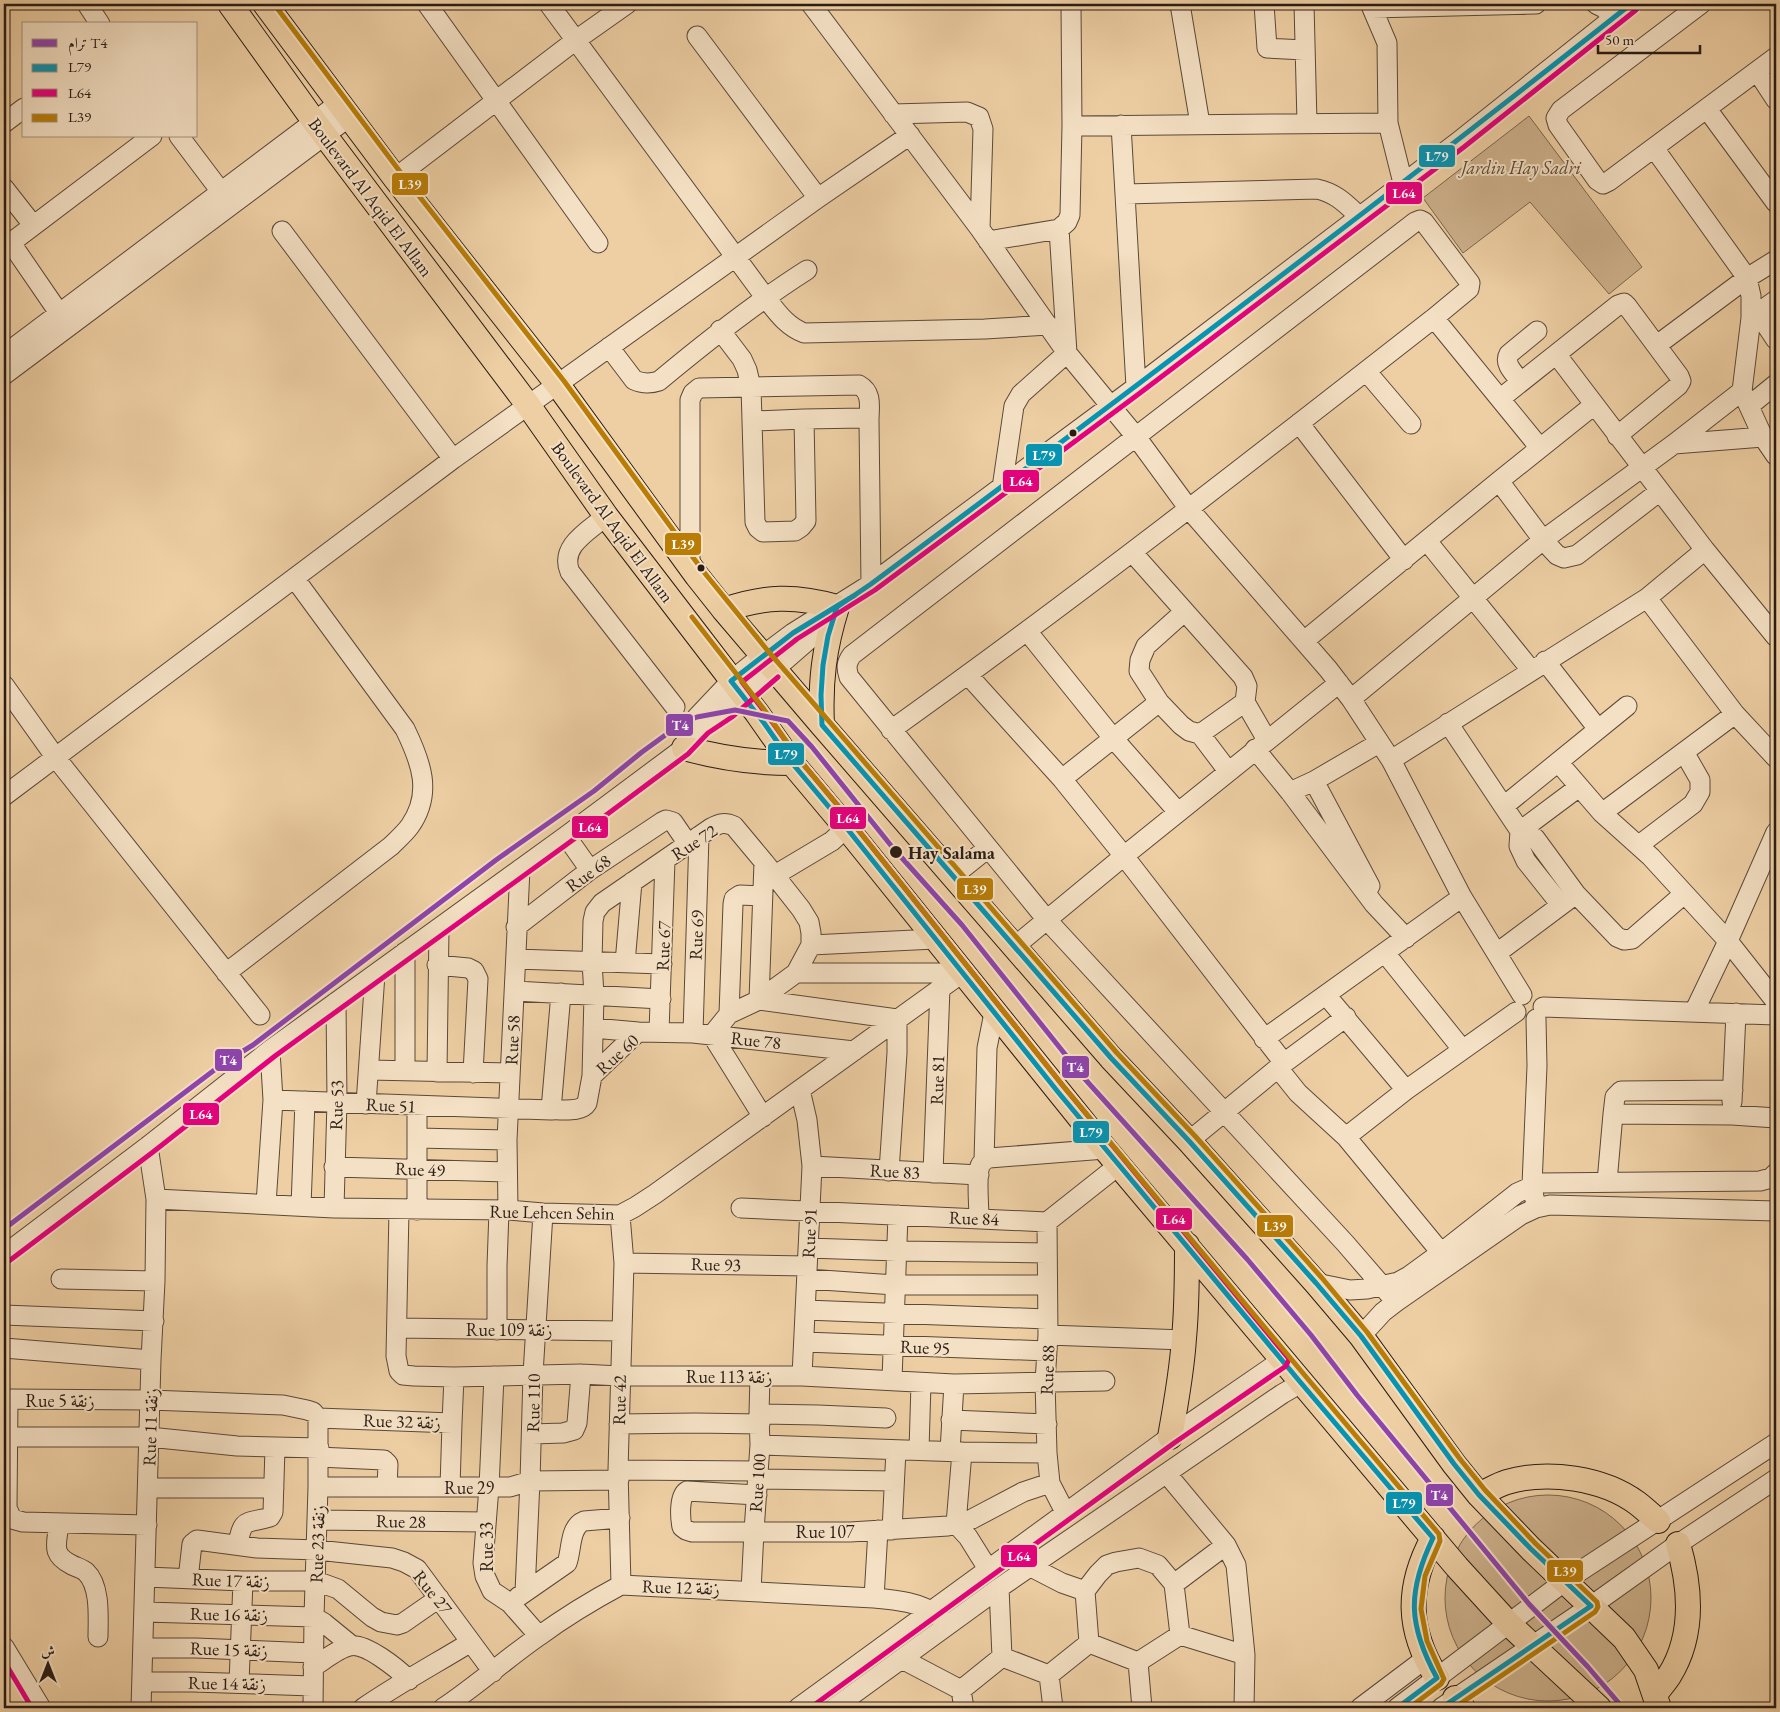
<svg xmlns="http://www.w3.org/2000/svg" width="1780" height="1712" font-family="'EB Garamond',Amiri,serif">
	<style>
		.green { fill: #cdb18c; stroke: #7b6650 }
		.lines { fill: none; stroke-linecap: round; stroke-linejoin: round }
		.minor-casing { stroke: #5a4939; stroke-width: 21 }
		.major-casing { stroke: #291c15; stroke-width: 26 }
		.minor { stroke: #f4e0c4; stroke-width: 19 }
		.major { stroke: #eecfa4; stroke-width: 24 }
		.bus-1-casing { stroke: #f4e0c4; stroke-width: 9 }
		.bus-2-casing { stroke: #f4e0c4; stroke-width: 9 }
		.bus-3-casing { stroke: #f4e0c4; stroke-width: 9 }
		.bus-1 { stroke: #0694b2; stroke-width: 5 }
		.bus-2 { stroke: #e5007d; stroke-width: 5 }
		.bus-3 { stroke: #b97d06; stroke-width: 5 }
		.tram-1-casing { stroke: #f4e0c4; stroke-width: 9 }
		.tram-1 { stroke: #8e44ad; stroke-width: 5 }
		.bus-dot { fill: #291c15; stroke: #f4e0c4; stroke-width: 2 }
		.labels { text-anchor: middle; dominant-baseline: central; stroke-width: 4; stroke-linejoin: round; paint-order: stroke }
		.park-label { font-size: 18px; font-style: italic; fill: #5a4939; stroke: #f4e0c4 }
		.street-label { font-size: 18px; fill: #291c15; stroke: #f4e0c4 }
		.stop-label { font-size: 18px; font-weight: bold; fill: #291c15; stroke: #f4e0c4; text-anchor: start }
		.line-badge { stroke: #f4e0c4; stroke-width: 2 }
		.badge-label { font-size: 14px; text-anchor: middle; font-weight: bold; fill: #fff }
	</style>
	<rect width="100%" height="100%" fill="#eecfa4"/>
	<filter id="stains"><feTurbulence type="fractalNoise" baseFrequency=".004" numOctaves="4"/><feColorMatrix values="0 0 0 0 .2 0 0 0 0 .09 0 0 0 0 .02 0 0 0 .5 -.17"/></filter>
	<radialGradient id="worn" r=".72"><stop offset=".6" stop-color="#630" stop-opacity="0"/><stop offset="1" stop-color="#630" stop-opacity=".3"/></radialGradient>
	<path class="green" d="M1529,116L1642,267L1609,294L1530,202L1463,253L1423,198Z
		M1445 1598a103 103 0 1 1 206 0a103 103 0 1 1-206 0Z"/>
	<g class="lines">
		<defs>
			<path id="minor" d="M87,4L100,24
				M427,4L598,243
				M549,4L765,297C777,312 786,326 804,333L985,329L1048,325
				M811,4L980,229L1067,353L1137,438L1189,509L1328,669L1351,699L1391,760L1462,897L1522,995
				M1180,4L1200,124
				M1264,4L1267,48L1304,50
				M1304,4L1307,123
				M1372,4V8L1387,43L1388,123L1403,183
				M1596,4L1604,8L1613,18
				M1701,4L1561,110L1556,118L1558,125L1597,180L1603,184L1609,181L1776,57
				M1372,8L1536,4
				M697,36L818,198
				M1757,71L1776,100
				M1707,109L1776,203
				M893,114L967,112L979,117L983,129L980,229
				M4,123L24,108
				M1121,125L1125,194L1317,189C1336,193 1346,204 1360,217
				M1072,126L1388,123
				M179,136L228,201
				M1654,148L1747,278L1751,296V318L1742,391L1763,437L1776,456
				M395,178L576,40L627,4
				M4,188L33,225
				M1125,194L1136,387
				M282,231L453,459
				M988,241L1059,229L1067,222L1070,215L1072,126L1071,4
				M11,243L59,313
				M4,248L152,136
				M1758,313L1776,340
				M1434,318L1540,448
				M1751,318L1776,300
				M720,330L742,359L747,370L751,387L755,522L758,528L763,532L795,531L801,527L806,521L804,419
				M1657,345L1747,278L1776,260
				M609,347L634,380C643,384 650,384 659,381C707,341 755,303 807,270
				M1556,354L1705,550L1776,637
				M4,355L339,103
				M1366,371L1411,424
				M4,375L349,117
				M1521,382C1515,374 1503,364 1509,354L1537,331
				M1501,398L1618,305L1624,303L1627,306L1679,376L1681,381L1678,386L1617,436
				M1749,406L1776,384
				M753,421L804,419L863,418L869,421L871,584
				M1299,423L1404,560
				M1674,444L1763,437
				M1499,481L1543,540L1557,555L1564,558L1577,555L1660,491
				M1002,488L1014,406L1021,394L1067,353L1059,229
				M606,516C589,531 559,546 570,572L675,707
				M1427,541L1531,670
				M1132,552L1243,677L1247,686L1245,702L1267,740
				M690,566V400L693,393L699,388L859,385C873,393 869,407 869,421
				M1647,598L1735,714L1776,758
				M1184,612L1146,646L1140,660L1139,671L1159,702L1181,725L1189,731L1200,734L1228,771
				M1027,631L1113,738L1178,812
				M1304,641L1499,481L1594,405
				M1545,661L1598,729
				M968,675L1062,779L1124,856L1284,1063
				M4,685L56,758L260,1015
				M1351,699L1543,540L1674,444L1742,391
				M1448,723L1520,831L1535,838L1576,894L1617,937L1624,940L1632,939L1684,894
				M891,730C1076,598 1255,458 1434,318L1469,289L1470,283L1424,222L1420,220L1415,222L852,655C846,663 846,668 849,677L1047,920L1345,1243L1396,1302
				M1200,734L1245,702
				M684,748L689,732L697,717L731,681L762,656L793,633L871,584L1136,387L1459,141L1631,4
				M1255,749L1290,792L1314,781L1379,743
				M1391,760L1647,598L1705,550
				M1558,762L1602,813L1651,857L1728,941L1776,1002
				M1062,779L1159,702
				M1314,781L1370,886
				M1290,792L1374,904L1406,938
				M4,796L453,459L818,198L910,135
				M1504,806L1627,706
				M1602,813L1735,714
				M1520,831L1519,846L1526,861L1561,905
				M1520,831L1579,787
				M566,836L590,870
				M1639,845L1693,804L1700,792V780L1684,752
				M764,862L759,1000L897,1019V1053L889,1171
				M775,875L832,841L846,828
				M953,876L988,848
				M516,927L590,870L662,822L666,820L673,822L688,844
				M811,945L935,939
				M1014,947L1124,856L1339,683
				M405,952V1070
				M1385,953L1462,1049
				M1497,953L1576,894
				M516,959L662,964
				M625,963L632,882
				M437,965L468,968L474,971L478,979L473,1073
				M226,973L391,846C397,840 405,833 410,826C433,793 421,762 405,729L295,579
				M796,973H962
				M515,991L661,999
				M1326,995L1406,1090
				M1543,1007L1776,1015
				M1694,1012L1728,941L1776,832
				M729,1014L733,904L734,899L740,895L762,896
				M593,1028L638,1032
				M659,1032L665,860
				M693,1033L699,836
				M1264,1039L1462,897
				M1278,1068L1298,1093L1346,1137L1448,1261
				M369,1070L510,1073
				M437,1072L439,928
				M592,1076L594,995L592,962L593,921L595,912L602,903L711,828C720,823 725,822 734,826L764,862L801,909L809,922L811,933V945L796,973L759,1000L729,1014L712,1035L763,1117
				M800,1090L807,1120L812,1166L802,1376
				M273,1100L551,1110C561,1109 581,1113 587,1103L592,1076L638,1032L693,1033L854,1051
				M1732,1102L1736,1013
				M366,1104L375,974
				M417,1106V1210
				M551,1110L561,993
				M1613,1114L1615,1097L1621,1091L1733,1090
				M1346,1137L1406,1090L1516,1012
				M417,1138L507,1140
				M1189,1141L1284,1063L1346,1017
				M984,1161L987,1048L994,1013
				M812,1166L979,1175
				M334,1167L507,1172
				M933,1173L940,988
				M1607,1182L1613,1114L1732,1115L1776,1118
				M1534,1197L1532,1185L1537,1066L1536,1019
				M156,1199L334,1208L508,1210L543,1213L620,1215L635,1207L655,1194L962,973
				M266,1204L273,1100L270,1050
				M301,1206L305,1101
				M334,1208L337,1101L336,1002
				M741,1208L1047,1222L1119,1165
				M399,1210L396,1356L399,1371L403,1375L414,1376L454,1377L581,1374L620,1376H802L954,1384L1105,1381
				M508,1210L507,1140L520,869
				M620,1215L624,1263L618,1470L621,1585
				M979,1218C979,1205 976,1177 980,1166C982,1161 985,1160 989,1158L1105,1149
				M1047,1222L1048,1335L1045,1382L1047,1453L1050,1483L1066,1514
				M808,1248L897,1251L1047,1253
				M4,1255L148,1146L270,1050L566,836L684,748L703,727L743,697L814,635L832,615
				M624,1263L807,1266
				M61,1279L155,1281
				M807,1279L895,1285H1047
				M1316,1283L1350,1290L1367,1289L1398,1282L1409,1276L1442,1252L1517,1193L1539,1183L1760,1181L1771,1178L1776,1173
				M805,1310L1047,1319
				M4,1315L154,1321
				M397,1328L621,1331
				M497,1330V1266L499,1211
				M1048,1335L1184,1340
				M1361,1336L1383,1312L1396,1302L1521,1215L1536,1208L1550,1205L1776,1211
				M804,1342L1047,1351
				M4,1348L151,1360
				M494,1376L489,1487L483,1563L485,1576L492,1591L510,1603L539,1636
				M892,1380L898,1215
				M759,1414L818,1415L886,1418
				M318,1418L452,1423L450,1487
				M951,1420L1047,1424
				M452,1423L454,1377
				M619,1424L695,1423L760,1424
				M532,1434L563,1433L574,1430L577,1423L581,1374
				M4,1437H149L237,1446L319,1448
				M760,1445L962,1452L1047,1453
				M919,1450L921,1383
				M950,1451L954,1384
				M962,1452L956,1524L968,1537L988,1569
				M318,1457L384,1460L388,1464L387,1487
				M618,1470L758,1471
				M1167,1474L1226,1545L1236,1565L1245,1655L1244,1708
				M758,1479L894,1481
				M318,1487H510L530,1481L619,1480
				M148,1488H274
				M757,1495L687,1491C679,1496 680,1517 682,1527L686,1530L692,1532H850L948,1526L972,1519L1023,1492L1050,1483
				M317,1520L485,1522
				M59,1523C57,1544 50,1554 72,1565C76,1567 83,1569 86,1572C101,1586 98,1619 98,1637
				M147,1525L23,1522L12,1519L7,1508L8,1399L150,1400L283,1405L307,1410L313,1412L318,1418V1487L314,1617L313,1708
				M892,1530L896,1450
				M238,1545C242,1517 247,1524 270,1517L273,1512L275,1448
				M1031,1567L1062,1583L1085,1591
				M146,1577L243,1581H316L338,1589L372,1617L381,1622L397,1625L403,1623L439,1598
				M188,1579L192,1544L197,1540L257,1548L317,1550L392,1558L404,1562L417,1569L493,1672
				M1174,1584L1226,1545
				M751,1591L754,1531L760,1445L759,1414L760,1376
				M525,1592L530,1481L533,1374L543,1213
				M518,1597L567,1563C572,1550 569,1527 584,1521L620,1518
				M874,1598L878,1530
				M145,1612L314,1617L324,1623L351,1645
				M1089,1643L1085,1591L1098,1574L1107,1565L1116,1562L1139,1558L1158,1565L1174,1584L1180,1635
				M4,1647L41,1708
				M144,1648H196L313,1653
				M1002,1657L1049,1675L1089,1643L1138,1662
				M902,1659L961,1690L1002,1657L999,1588
				M1138,1662L1180,1635L1245,1655
				M1138,1662L1142,1708
				M313,1667C323,1661 339,1648 350,1646C365,1642 398,1669 409,1680
				M1049,1675L1053,1708
				M143,1682H193L312,1686
				M239,1683L243,1581
				M961,1690L964,1708
				M141,1708L151,1360L155,1281L156,1199L148,1146
				M363,1708C398,1684 435,1664 471,1642
				M443,1708C476,1686 506,1659 539,1636C565,1617 593,1600 621,1585L874,1598C897,1600 920,1602 939,1616
				M798,1708L1170,1437L1282,1360
				M834,1708L999,1588L1282,1394L1301,1383
				M1360,1708L1425,1659
				M1397,1708L1565,1581L1776,1443
				M1441,1708L1591,1606L1678,1544L1776,1479"/>
			<path id="major" d="M230,4L314,121L528,405L606,516L757,713L792,763L849,831L1105,1149L1457,1567L1509,1624L1599,1708
				M265,4L395,178L558,385L697,576L724,610L822,725L1111,1058L1189,1141L1316,1283L1361,1336L1454,1464L1479,1495L1531,1549L1624,1638L1646,1670L1659,1708
				M724,610C765,596 795,595 837,607C824,648 820,682 822,725
				M684,748C720,758 755,763 792,763
				M1170,1437C1176,1404 1182,1371 1184,1338C1187,1307 1187,1276 1187,1245
				M1479,1495C1488,1491 1497,1485 1507,1482C1548,1470 1603,1478 1637,1503C1645,1509 1651,1515 1658,1521
				M1433,1538C1406,1588 1407,1630 1437,1678
				M1655,1694C1660,1688 1665,1682 1669,1676C1695,1635 1691,1588 1678,1544
				M1455,1698L1463,1708"/>
		</defs>
		<use href="#minor" class="minor-casing"/>
		<use href="#major" class="major-casing"/>
		<use href="#minor" class="minor"/>
		<use href="#major" class="major"/>
		<defs>
			<path id="bus-1" d="M855,595L793,633L731,681L764,723L792,763L849,831L1058,1092L1301,1383L1433,1538C1407,1592 1408,1625 1437,1678L1397,1708
				M1441,1708L1591,1606L1531,1549L1479,1495L1454,1464L1361,1336L1316,1283L1189,1141L1111,1058L822,725L821,695L823,665L828,636L837,607L871,584C1127,394 1381,202 1631,4"/>
			<path id="bus-2" d="M9,1261L153,1152L275,1056L570,842L688,754L708,733L732,717L778,677
				M4,1661L32,1708
				M810,1708L1174,1443L1286,1366L1289,1359L1064,1087L855,826L798,758L770,719L742,682L797,639L875,590L1140,393L1464,147L1636,10"/>
			<path id="bus-3" d="M274,4L401,173L564,381L703,571L768,651L1117,1053L1195,1136L1322,1278L1367,1332L1460,1459L1485,1490L1536,1544L1597,1602L1598,1607L1595,1612L1454,1708
				M692,617L763,708L798,758L855,826L1064,1087L1307,1378L1439,1534L1440,1541L1425,1576L1421,1609L1427,1641L1444,1679L1441,1684L1409,1708"/>
		</defs>
		<use href="#bus-1" class="bus-1-casing"/>
		<use href="#bus-2" class="bus-2-casing"/>
		<use href="#bus-3" class="bus-3-casing"/>
		<use href="#bus-1" class="bus-1"/>
		<use href="#bus-2" class="bus-2"/>
		<use href="#bus-3" class="bus-3"/>
		<defs>
			<path id="tram-1" d="M4,1229L225,1062L253,1045L496,860L594,791L642,752L682,723L697,717L735,710L788,721L812,747L893,848L962,925L1084,1078L1247,1259L1311,1335L1357,1395L1529,1604L1588,1667L1623,1708"/>
		</defs>
		<use href="#tram-1" class="tram-1-casing"/>
		<use href="#tram-1" class="tram-1"/>
	</g>
	<g class="bus-dot">
		<circle cx="1073" cy="433" r="4.5"/>
		<circle cx="701" cy="568" r="4.5"/>
		<circle cx="896" cy="852" r="7"/>
	</g>
	<g class="labels">
		<g class="park-label">
			<text x="1521" y="167">Jardin Hay Sadri</text>
		</g>
		<g class="street-label">
			<text transform="translate(371 197) rotate(53)">Boulevard Al Aqid El Allam</text>
			<text transform="translate(613 522) rotate(54)">Boulevard Al Aqid El Allam</text>
			<text transform="translate(694 842) rotate(-33)">Rue 72</text>
			<text transform="translate(588 873) rotate(-36)">Rue 68</text>
			<text transform="translate(696 935) rotate(-88)">Rue 69</text>
			<text transform="translate(663 946) rotate(-88)">Rue 67</text>
			<text transform="translate(512 1040) rotate(-87)">Rue 58</text>
			<text transform="translate(756 1040) rotate(6)">Rue 78</text>
			<text transform="translate(617 1054) rotate(-42)">Rue 60</text>
			<text transform="translate(937 1080) rotate(-88)">Rue 81</text>
			<text transform="translate(336 1105) rotate(-89)">Rue 53</text>
			<text transform="translate(391 1105) rotate(3)">Rue 51</text>
			<text transform="translate(420 1169) rotate(2)">Rue 49</text>
			<text transform="translate(895 1171) rotate(3)">Rue 83</text>
			<text transform="translate(552 1212) rotate(1)">Rue Lehcen Sehin</text>
			<text transform="translate(974 1218) rotate(2)">Rue 84</text>
			<text transform="translate(809 1233) rotate(-87)">Rue 91</text>
			<text transform="translate(716 1264) rotate(1)">Rue 93</text>
			<text x="509" y="1329">Rue 109 زنقة</text>
			<text transform="translate(925 1347) rotate(2)">Rue 95</text>
			<text transform="translate(1047 1370) rotate(-88)">Rue 88</text>
			<text x="729" y="1376">Rue 113 زنقة</text>
			<text x="60" y="1400">Rue 5 زنقة</text>
			<text transform="translate(619 1400) rotate(-89)">Rue 42</text>
			<text transform="translate(533 1403) rotate(-89)">Rue 110</text>
			<text transform="translate(402 1421) rotate(2)">Rue 32 زنقة</text>
			<text transform="translate(150 1427) rotate(-88)">Rue 11 زنقة</text>
			<text transform="translate(757 1483) rotate(-86)">Rue 100</text>
			<text x="469" y="1487">Rue 29</text>
			<text transform="translate(401 1521) rotate(1)">Rue 28</text>
			<text x="825" y="1531">Rue 107</text>
			<text transform="translate(317 1544) rotate(-88)">Rue 23 زنقة</text>
			<text transform="translate(486 1547) rotate(-90)">Rue 33</text>
			<text transform="translate(231 1580) rotate(2)">Rue 17 زنقة</text>
			<text transform="translate(681 1587) rotate(2)">Rue 12 زنقة</text>
			<text transform="translate(433 1592) rotate(51)">Rue 27</text>
			<text transform="translate(229 1614) rotate(1)">Rue 16 زنقة</text>
			<text transform="translate(229 1649) rotate(2)">Rue 15 زنقة</text>
			<text transform="translate(227 1683) rotate(1)">Rue 14 زنقة</text>
		</g>
		<g class="stop-label">
			<text x="908" y="852">Hay Salama</text>
		</g>
	</g>
	<g class="line-badge">
		<rect x="1418" y="144" width="38" height="24" rx="5" fill="#0694b2"/>
		<rect x="391" y="172" width="38" height="24" rx="5" fill="#b97d06"/>
		<rect x="1385" y="181" width="38" height="24" rx="5" fill="#e5007d"/>
		<rect x="1025" y="443" width="38" height="24" rx="5" fill="#0694b2"/>
		<rect x="1002" y="469" width="38" height="24" rx="5" fill="#e5007d"/>
		<rect x="664" y="532" width="38" height="24" rx="5" fill="#b97d06"/>
		<rect x="665" y="713" width="29" height="24" rx="5" fill="#8e44ad"/>
		<rect x="767" y="742" width="38" height="24" rx="5" fill="#0694b2"/>
		<rect x="829" y="806" width="38" height="24" rx="5" fill="#e5007d"/>
		<rect x="571" y="815" width="38" height="24" rx="5" fill="#e5007d"/>
		<rect x="956" y="877" width="38" height="24" rx="5" fill="#b97d06"/>
		<rect x="214" y="1048" width="29" height="24" rx="5" fill="#8e44ad"/>
		<rect x="1061" y="1055" width="29" height="24" rx="5" fill="#8e44ad"/>
		<rect x="182" y="1102" width="38" height="24" rx="5" fill="#e5007d"/>
		<rect x="1072" y="1120" width="38" height="24" rx="5" fill="#0694b2"/>
		<rect x="1155" y="1207" width="38" height="24" rx="5" fill="#e5007d"/>
		<rect x="1256" y="1214" width="38" height="24" rx="5" fill="#b97d06"/>
		<rect x="1425" y="1483" width="29" height="24" rx="5" fill="#8e44ad"/>
		<rect x="1385" y="1491" width="38" height="24" rx="5" fill="#0694b2"/>
		<rect x="1000" y="1544" width="38" height="24" rx="5" fill="#e5007d"/>
		<rect x="1546" y="1559" width="38" height="24" rx="5" fill="#b97d06"/>
	</g>
	<g class="badge-label">
		<text x="1437" y="161">L79</text>
		<text x="410" y="189">L39</text>
		<text x="1404" y="198">L64</text>
		<text x="1044" y="460">L79</text>
		<text x="1021" y="486">L64</text>
		<text x="683" y="549">L39</text>
		<text x="680" y="730">T4</text>
		<text x="786" y="759">L79</text>
		<text x="848" y="823">L64</text>
		<text x="590" y="832">L64</text>
		<text x="975" y="894">L39</text>
		<text x="228" y="1065">T4</text>
		<text x="1075" y="1072">T4</text>
		<text x="201" y="1119">L64</text>
		<text x="1091" y="1137">L79</text>
		<text x="1174" y="1224">L64</text>
		<text x="1275" y="1231">L39</text>
		<text x="1439" y="1500">T4</text>
		<text x="1404" y="1508">L79</text>
		<text x="1019" y="1561">L64</text>
		<text x="1565" y="1576">L39</text>
	</g>
	<rect width="1780" height="1712" fill="none" stroke="#eecfa4" stroke-width="20"/>
	<rect x="5" y="5" width="1770" height="1702" fill="none" stroke="#291c15" stroke-width="2.5"/>
	<rect x="10" y="10" width="1760" height="1692" fill="none" stroke="#291c15"/>
	<rect x="22" y="22" width="175" height="115" fill="#f4e0c4" stroke="#a3927e"/>
	<rect x="32" y="39" width="25" height="8" fill="#8e44ad" stroke="#a3927e"/>
	<text x="68" y="48" font-size="15" fill="#291c15">ترام T4</text>
	<rect x="32" y="64" width="25" height="8" fill="#0694b2" stroke="#a3927e"/>
	<text x="68" y="72" font-size="15" fill="#291c15">L79</text>
	<rect x="32" y="89" width="25" height="8" fill="#e5007d" stroke="#a3927e"/>
	<text x="68" y="98" font-size="15" fill="#291c15">L64</text>
	<rect x="32" y="114" width="25" height="8" fill="#b97d06" stroke="#a3927e"/>
	<text x="68" y="122" font-size="15" fill="#291c15">L39</text>
	<g transform="translate(48 1664)" stroke="#f4e0c4" stroke-width="4" paint-order="stroke">
	<path d="M0-4L9 19L0 12L-9 19Z" fill="#291c15"/>
	<text y="-8" font-size="14" font-weight="bold" text-anchor="middle" fill="#291c15">ش</text>
	</g>
	<path d="M1598 45v8h102v-8" fill="none" stroke="#291c15" stroke-width="2.5"/>
	<text x="1605" y="45" font-size="15" fill="#291c15" stroke="#f4e0c4" stroke-width="4" paint-order="stroke">50 m</text>
	<rect width="100%" height="100%" filter="url(#stains)"/>
	<rect width="100%" height="100%" fill="url(#worn)"/>
</svg>
